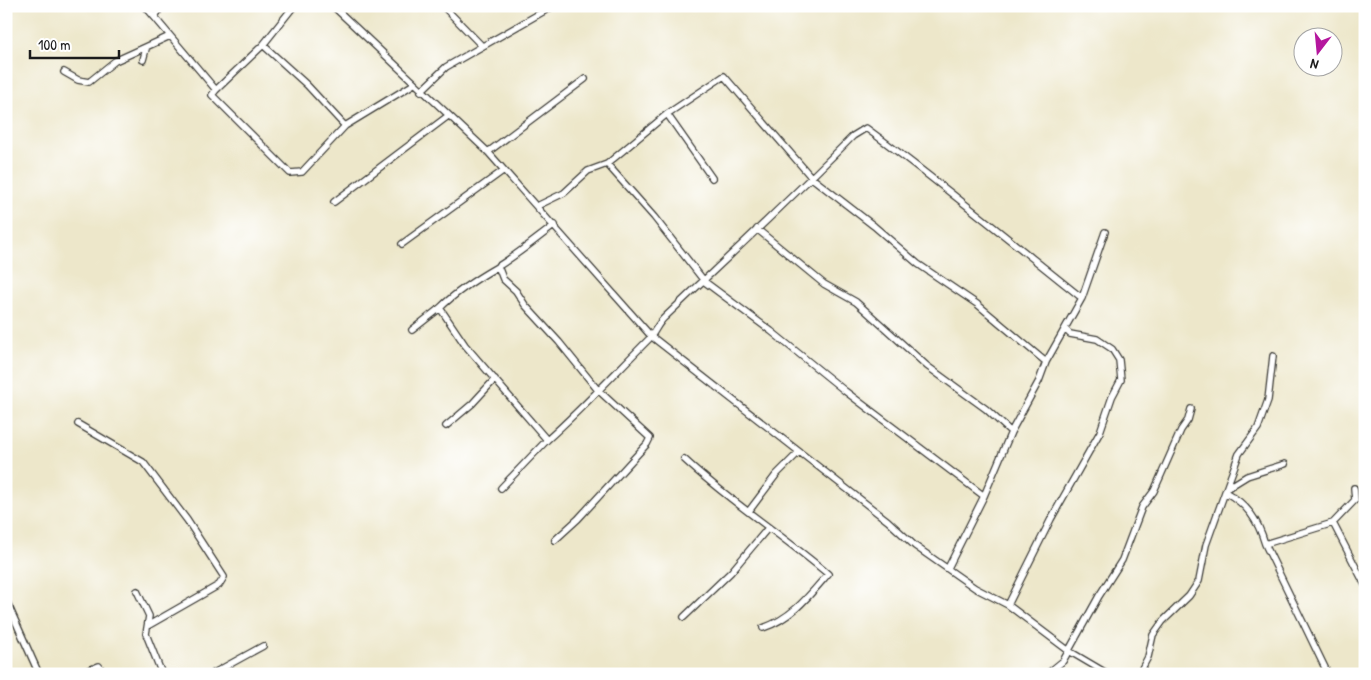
<svg xmlns="http://www.w3.org/2000/svg" width="1371" height="680" font-family="'Patrick Hand',sans-serif">
	<style>
		.lines { fill: none; stroke-linecap: round; stroke-linejoin: round }
		.minor-casing { stroke: #3b3a36; stroke-width: 8 }
		.minor { stroke: #fff; stroke-width: 5.5 }
	</style>
	<rect width="100%" height="100%" fill="#fff"/>
	<filter id="ink" filterUnits="userSpaceOnUse"><feTurbulence type="fractalNoise" baseFrequency=".02" numOctaves="2"/><feDisplacementMap in="SourceGraphic" scale="10" xChannelSelector="R" yChannelSelector="G"/><feConvolveMatrix kernelMatrix="1 2 1 2 8 2 1 2 1" color-interpolation-filters="sRGB"/></filter>
	<filter id="wash" filterUnits="userSpaceOnUse"><feTurbulence type="fractalNoise" baseFrequency=".0096" numOctaves="4" result="noise"/><feDisplacementMap in="SourceGraphic" scale="20" xChannelSelector="R" yChannelSelector="G"/><feGaussianBlur stdDeviation="1.12" result="paint"/><feColorMatrix in="noise" values="0 0 0 0 0 0 0 0 0 0 0 0 0 0 0 0 0 1.4 0 .05"/><feComposite in="paint" operator="in"/></filter>
	<g filter="url(#wash)">
		<rect width="100%" height="100%" fill="#ede7ca"/>
	</g>
	<g filter="url(#ink)">
		<g class="lines">
			<defs>
				<path id="minor" d="M145,6L216,90L212,95L290,173L302,172L345,126L414,84
					M333,6L488,152L651,336L888,521L915,546L975,588L1008,605L1069,651L1108,674
					M443,6L482,46
					M155,17L161,6
					M263,45L307,85L345,126
					M143,60L146,49
					M64,72L78,80L89,82L115,61L170,36
					M216,90L263,45L294,6
					M421,91L446,67L553,6
					M667,114L712,178
					M488,152L585,79
					M607,164L654,217L705,282L771,331L845,391L984,496
					M334,202L448,116
					M537,206L564,193L588,171L607,164L667,114L724,76L812,178L874,226L918,264L977,304L1046,362
					M555,225C536,239 517,255 497,267C476,279 457,291 440,308L465,345L547,440C583,408 615,373 649,339C655,332 658,323 665,317C728,257 792,198 853,136L866,128C940,182 1010,241 1082,298
					M757,229L824,284L856,302L927,366L986,409L1011,432
					M402,244L504,170
					M498,266L503,279L516,291L525,305L559,342L597,389L650,438L647,444L578,519L555,540
					M412,330L440,308
					M78,424L143,462L187,520L224,577L219,585L149,625
					M446,426L472,404L495,379
					M684,459C729,501 781,534 828,574C808,597 792,618 763,628
					M501,488L547,440
					M1226,489L1247,476L1285,464
					M1225,492C1247,504 1258,520 1265,544L1328,674
					M749,511L776,475L799,452
					M1333,523L1355,500L1354,488
					M1265,544L1333,523L1365,585
					M948,568L984,496L1011,432L1039,381L1046,362L1082,298L1105,232
					M137,591L149,616L146,634L162,674
					M6,600L39,674
					M1008,605L1051,519L1100,432L1112,397L1121,380L1119,360L1112,349L1097,339L1070,334L1065,329
					M684,617L731,572L768,528
					M79,674L99,666L104,674
					M212,674L263,646
					M1047,674L1063,661L1099,596L1122,560L1142,507L1154,491L1181,430L1188,420L1191,409
					M1139,674L1148,657L1153,635L1163,621L1189,596L1199,581L1206,545L1225,492L1239,454L1258,428L1268,400L1273,356"/>
			</defs>
			<use href="#minor" class="minor-casing"/>
			<use href="#minor" class="minor"/>
		</g>
	</g>
	<rect width="1371" height="680" fill="none" stroke="#fff" stroke-width="25"/>
	<g transform="translate(1318 52) rotate(196)"><circle r="24" fill="#ffffff" stroke="#a4a4a4"/>
	<path d="M0-4L9 19L0 12L-9 19Z" fill="#b5179e"/>
	<text y="-8" font-size="14" font-weight="bold" text-anchor="middle" fill="#1c1c1c">N</text>
	</g>
	<path d="M30 50v8h89v-8" fill="none" stroke="#1c1c1c" stroke-width="2.5"/>
	<text x="38" y="50" font-size="15" fill="#1c1c1c" stroke="#ffffff" stroke-width="4" paint-order="stroke">100 m</text>
</svg>
